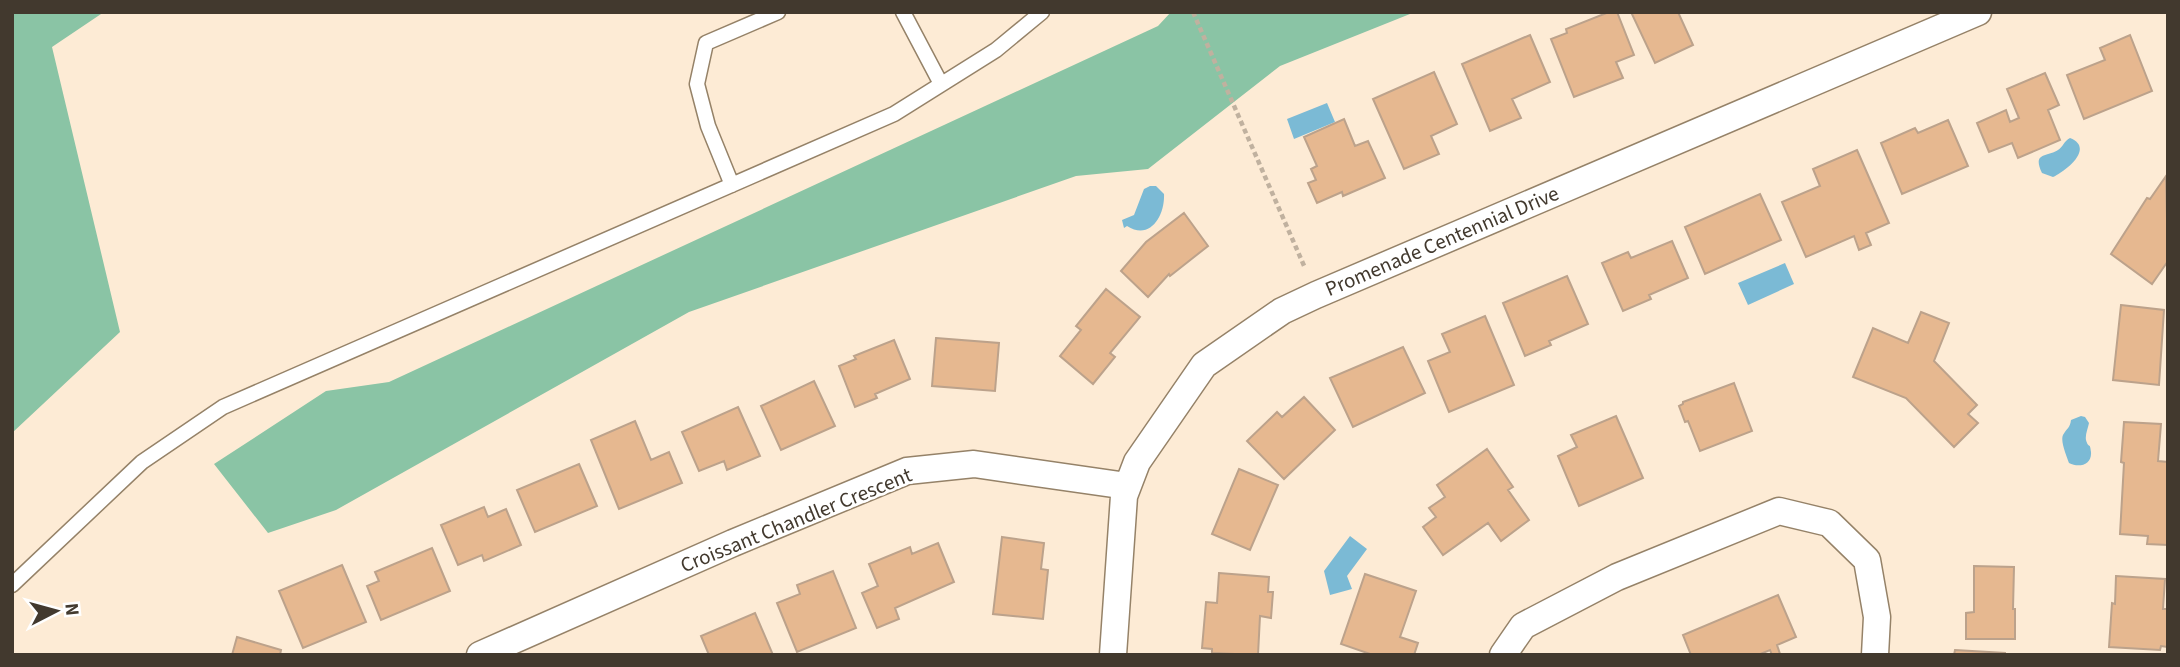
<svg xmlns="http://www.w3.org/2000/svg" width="2180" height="667" font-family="'Source Sans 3',sans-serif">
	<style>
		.forest { fill: #8ac4a5 }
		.water { fill: #7bbad5 }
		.building { fill: #e6b890; stroke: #bca28b; stroke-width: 2 }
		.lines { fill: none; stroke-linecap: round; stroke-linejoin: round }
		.service-casing { stroke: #958268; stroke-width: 17 }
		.minor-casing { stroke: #958268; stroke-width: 29 }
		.path { stroke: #c0b19f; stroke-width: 4.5; stroke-dasharray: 5 3.5; stroke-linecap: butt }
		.service { stroke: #fff; stroke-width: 14 }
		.minor { stroke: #fff; stroke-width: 26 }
		.labels { text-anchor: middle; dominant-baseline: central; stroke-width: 5; stroke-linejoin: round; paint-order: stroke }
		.street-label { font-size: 21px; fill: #42392e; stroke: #fff }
	</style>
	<rect width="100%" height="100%" fill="#fdebd5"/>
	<path class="forest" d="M12,12H104L52,47L120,332L12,433Z
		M1171,12H1415L1280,66L1148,169L1076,176L689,312L336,510L268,533L214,464L326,391L389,382L1158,26Z"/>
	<path class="water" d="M1327,103L1335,122L1294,139L1287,119Z
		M2070,138C2095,148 2066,171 2053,177L2042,173C2032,152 2047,157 2058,150C2063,147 2064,141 2070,138Z
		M1150,186H1156L1164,194C1165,216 1150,241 1127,226L1124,228L1122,220L1134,215L1144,189Z
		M1785,263L1794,284L1748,305L1738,283Z
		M2081,416L2085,417L2089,423C2088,428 2085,435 2086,440C2089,450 2090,441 2091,452C2092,465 2079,468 2069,463C2067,457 2060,441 2063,435C2067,428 2070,428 2071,420Z
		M1350,536L1367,549L1347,576L1352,589L1330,595L1324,571Z"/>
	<path class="building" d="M1609,12H1617L1634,55L1616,62L1623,78L1574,97L1551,39L1567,33L1566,29Z
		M1631,12H1678L1693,45L1655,63Z
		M1530,35L1550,82L1512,99L1521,118L1490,131L1462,64Z
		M2130,35L2152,91L2084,119L2067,75L2105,60L2100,48Z
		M1434,72L1457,124L1431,136L1439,154L1404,169L1373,99Z
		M2045,73L2059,105L2048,110L2060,140L2018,158L2012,143L1989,152L1977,123L2006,110L2010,122L2019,118L2007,89Z
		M1344,119L1355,146L1368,141L1385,178L1343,196L1342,192L1317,203L1308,183L1316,180L1311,169L1317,166L1304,137Z
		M1948,120L1968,166L1902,194L1881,143L1915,128L1918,133Z
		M1857,150L1889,223L1866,233L1871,245L1859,250L1854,236L1806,257L1782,202L1820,186L1813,169Z
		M2166,176L2168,261L2152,284L2111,254L2147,198L2150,199Z
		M1760,194L1781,240L1705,274L1685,227Z
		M1184,213L1208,246L1170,276L1169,274L1148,297L1121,271L1146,242Z
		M1672,241L1688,278L1649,295L1651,299L1623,311L1602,263L1628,252L1631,258Z
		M1567,276L1588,324L1549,341L1551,345L1525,356L1503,303Z
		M1106,289L1140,317L1110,353L1115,357L1093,384L1060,356L1081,330L1076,326Z
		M2121,305L2164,310L2159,385L2113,380Z
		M1921,312L1949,323L1934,361L1977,405L1968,414L1978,423L1954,447L1906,398L1853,377L1873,328L1908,343Z
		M1485,316L1514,385L1449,412L1428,361L1450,352L1442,334Z
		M936,338L999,343L995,391L932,386Z
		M894,340L910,379L875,394L877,398L855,407L839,366L856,359L854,356Z
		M1403,347L1425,393L1353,427L1330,378Z
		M814,381L835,426L781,450L761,406Z
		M1734,383L1752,431L1700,451L1688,421L1685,422L1679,406L1683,404V402Z
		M1304,397L1335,430L1284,479L1247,441L1277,412L1282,417Z
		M738,407L760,456L727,470L724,461L699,471L682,432Z
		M1616,416L1643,478L1579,506L1558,456L1577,447L1571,435Z
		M635,421L651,460L669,452L682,483L619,509L591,440Z
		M2124,422L2161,424L2158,461L2168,462V545L2147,544L2148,536L2120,534L2124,463L2121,462Z
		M1487,449L1513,487L1508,490L1529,520L1501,541L1488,523L1443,555L1423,527L1436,517L1429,508L1445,497L1437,485Z
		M579,464L597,506L535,532L517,490Z
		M1239,469L1278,485L1250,550L1212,534Z
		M484,507L488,517L506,509L521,545L484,561L482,555L458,565L441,525Z
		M1002,537L1044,543L1041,569L1048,570L1043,619L993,614Z
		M938,543L954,582L895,608L899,619L877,628L862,593L878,586L869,564L910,547L912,554Z
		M432,548L450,591L381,620L367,586L379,581L375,572Z
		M342,565L366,622L303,648L279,591Z
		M1974,566L2014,567L2013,609H2015V639H1966V613L1974,612Z
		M833,571L856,628L797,652L777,603L800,594L797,585Z
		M1219,573L1269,577L1268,592H1273L1271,618L1260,616L1258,655L1212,653V649L1202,648L1206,602L1217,603Z
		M1365,574L1416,591L1400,637L1418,643L1414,655H1373L1341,644Z
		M2116,576L2165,579L2163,609H2168V647L2161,646L2160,650L2109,647L2112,603L2115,604Z
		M1778,595L1796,637L1777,645L1780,654L1772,655L1770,650L1758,655H1691L1683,635Z
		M755,613L773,655H709L701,636Z
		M237,637L281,650L280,655H232Z
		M1955,650L2005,653V655H1954Z"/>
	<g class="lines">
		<defs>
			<path id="service" d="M903,12L941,84
				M732,185L708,126L697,84L706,43L778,12
				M12,585L142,462L223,407L894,114L996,50L1042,12"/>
			<path id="minor" d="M480,655L733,543L907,471L974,464L1127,486
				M1113,655L1124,496L1137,462L1204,365L1282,311L1316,295L1978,12
				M1503,655L1523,626L1617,577L1779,511L1829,523L1867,560L1877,617L1875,655"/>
		</defs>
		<use href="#service" class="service-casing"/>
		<use href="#minor" class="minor-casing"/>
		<path class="path" d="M1193,12L1305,268"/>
		<use href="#service" class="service"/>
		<use href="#minor" class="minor"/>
	</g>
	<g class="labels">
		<g class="street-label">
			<text transform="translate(1442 241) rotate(-23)">Promenade Centennial Drive</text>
			<text transform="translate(796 520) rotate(-22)">Croissant Chandler Crescent</text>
		</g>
	</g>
	<rect width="2180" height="667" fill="none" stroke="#42392e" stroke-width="28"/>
	<g transform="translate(56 611) rotate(84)" stroke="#ffffff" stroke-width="5" paint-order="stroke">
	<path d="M0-5L12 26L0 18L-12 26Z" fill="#42392e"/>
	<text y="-10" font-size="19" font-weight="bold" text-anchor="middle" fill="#42392e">N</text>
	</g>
</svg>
